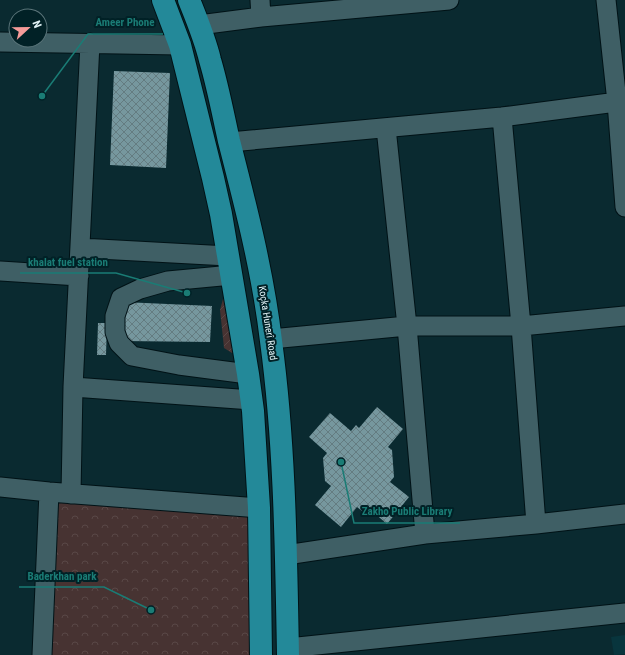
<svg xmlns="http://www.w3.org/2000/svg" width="625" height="655" font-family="'Roboto Condensed',sans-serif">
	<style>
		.built { fill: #08353d }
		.park { fill: url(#park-crowns) }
		.garden { fill: url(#garden-furrows) }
		.building { fill: url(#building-cross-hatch) }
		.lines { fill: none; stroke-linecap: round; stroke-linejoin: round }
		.minor-casing { stroke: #001216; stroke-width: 21 }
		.major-casing { stroke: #001216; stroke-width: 24 }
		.minor { stroke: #3f5f65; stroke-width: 19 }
		.major { stroke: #238999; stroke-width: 22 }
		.labels { text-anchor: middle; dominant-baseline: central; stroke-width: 4; stroke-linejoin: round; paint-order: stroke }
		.street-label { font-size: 10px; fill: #e3f4f8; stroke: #012126 }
		.leader { fill: none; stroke: #1a7c75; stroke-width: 1.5 }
		.callout-dot { fill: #1a7c75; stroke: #012126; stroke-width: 1.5 }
		.callout-label { font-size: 11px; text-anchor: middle; font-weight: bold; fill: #1a7c75; stroke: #012126; stroke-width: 4; stroke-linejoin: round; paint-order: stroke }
	</style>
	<defs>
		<pattern id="park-crowns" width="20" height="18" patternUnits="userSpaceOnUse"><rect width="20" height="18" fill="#473332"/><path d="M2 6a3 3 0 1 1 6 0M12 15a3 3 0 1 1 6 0" fill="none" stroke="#594746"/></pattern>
		<pattern id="garden-furrows" width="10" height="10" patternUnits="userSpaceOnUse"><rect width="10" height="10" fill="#473332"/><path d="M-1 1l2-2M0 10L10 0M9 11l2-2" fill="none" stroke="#594746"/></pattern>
		<pattern id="building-cross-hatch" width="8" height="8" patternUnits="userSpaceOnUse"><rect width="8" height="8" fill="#76979e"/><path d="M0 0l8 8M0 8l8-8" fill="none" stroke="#647c81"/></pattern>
	</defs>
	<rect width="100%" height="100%" fill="#0a2a30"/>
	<path class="built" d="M625,635V654L614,655L611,637Z"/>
	<path class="park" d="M55,500L251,517L252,655H49Z"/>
	<path class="garden" d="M236,296L242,354L232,353L224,348L220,310L223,299Z"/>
	<path class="building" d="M114,71L170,73L166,168L110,165Z
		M123,302L212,306L210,342L122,341Z
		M98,323H107L106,355H97Z
		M377,407L403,429L388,447L392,450L394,477L390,482L409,497L387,524L366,506L362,511L357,507L341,527L315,505L331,486L325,481L323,458L327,453L309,437L330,413L351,431L356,425L359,428Z"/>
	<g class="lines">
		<defs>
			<path id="minor" d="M260,0L261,17
				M606,0L617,102L625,207
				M199,25L261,17L449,0
				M0,42L180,45
				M502,117L521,326L536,524
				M386,128L407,326L425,534
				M230,142L502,117L625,101
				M80,248L228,256
				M0,271L79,276
				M232,275L168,281L140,289L121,298L115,316V332L119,343L132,356L179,365L248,374
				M271,339L407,326H521L625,316
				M73,387L252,400
				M0,487L49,492L259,508
				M71,494L73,387L90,43
				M286,555L425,534L536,524L625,514
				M288,648L625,613
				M42,655L49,492"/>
			<path id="major" d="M163,0L180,45L213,178L221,214L248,374L253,411L259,508L261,655
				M189,0C197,20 205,39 210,60C218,87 223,114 229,141C246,207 263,273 271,341C285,445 286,550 288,655"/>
		</defs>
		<use href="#minor" class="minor-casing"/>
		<use href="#major" class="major-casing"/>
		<use href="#minor" class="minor"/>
		<use href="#major" class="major"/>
	</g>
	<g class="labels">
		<g class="street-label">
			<text transform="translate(268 323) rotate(81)">Koçka Hunerî Road</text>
		</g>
	</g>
	<path class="leader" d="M42 96L88 34H163M187 293L116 273H20M341 462L354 523H460M151 610L104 587H19"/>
	<g class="callout-dot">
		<circle cx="42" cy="96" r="4"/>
		<circle cx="187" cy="293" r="4"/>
		<circle cx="341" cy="462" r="4"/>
		<circle cx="151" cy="610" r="4"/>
	</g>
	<g class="callout-label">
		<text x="125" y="26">Ameer Phone</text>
		<text x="68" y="266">khalat fuel station</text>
		<text x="407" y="515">Zakho Public Library</text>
		<text x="62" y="580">Baderkhan park</text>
	</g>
	<g transform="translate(28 28) rotate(68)"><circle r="19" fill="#012126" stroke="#5b757a"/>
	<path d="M0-3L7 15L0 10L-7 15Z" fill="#f59b99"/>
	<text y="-6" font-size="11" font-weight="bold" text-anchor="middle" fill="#e3f4f8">N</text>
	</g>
</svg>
